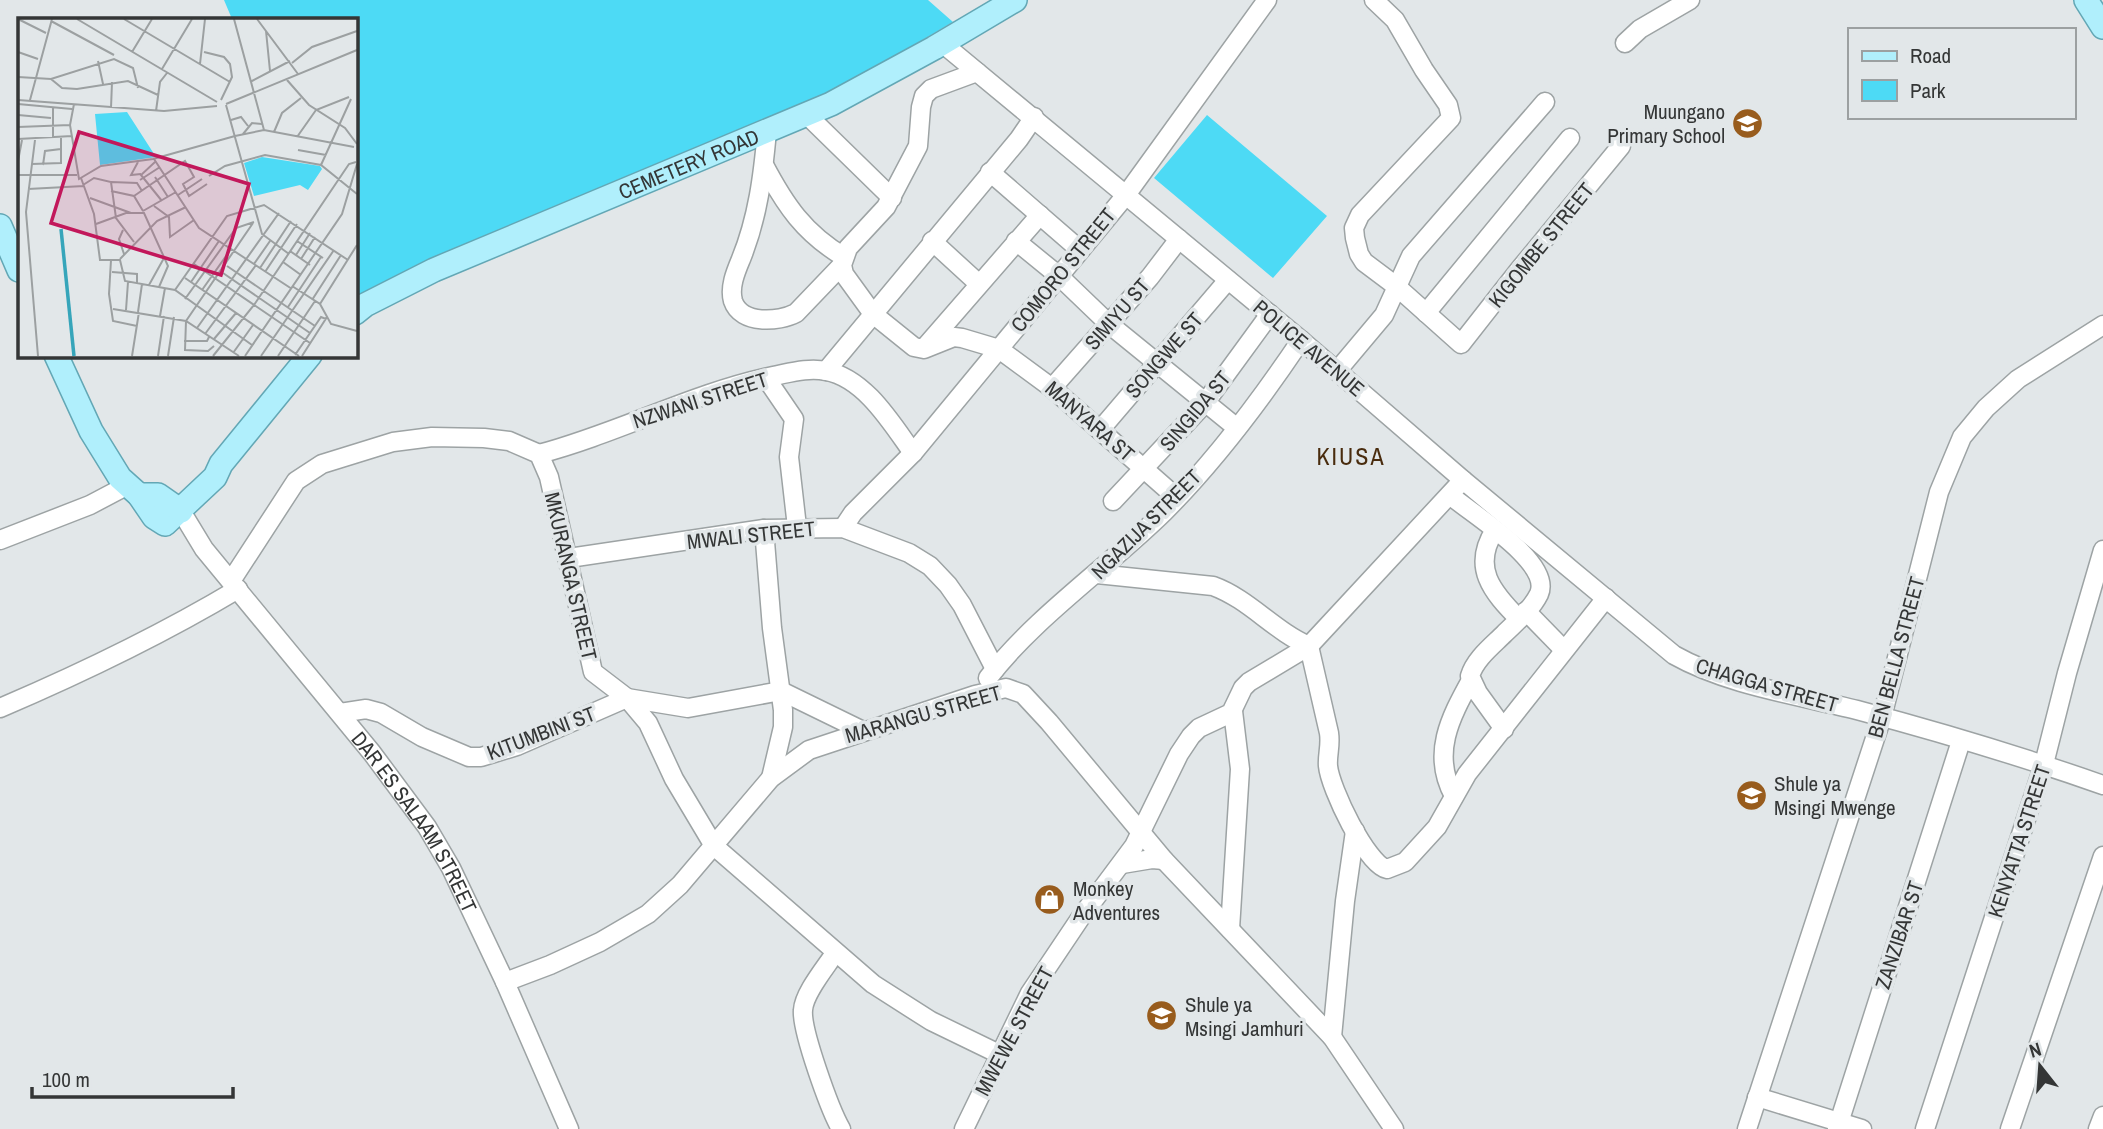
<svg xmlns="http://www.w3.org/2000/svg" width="2103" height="1129" font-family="'Archivo Narrow',sans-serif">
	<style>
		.green { fill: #4ddaf5 }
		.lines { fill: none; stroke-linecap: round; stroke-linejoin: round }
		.minor-casing { stroke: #9da3a4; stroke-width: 21 }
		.major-casing { stroke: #63a7b5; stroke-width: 26 }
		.minor { stroke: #fff; stroke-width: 18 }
		.major { stroke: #b0effc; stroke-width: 23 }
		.labels { text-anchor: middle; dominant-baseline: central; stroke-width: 7; stroke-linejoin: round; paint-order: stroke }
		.poi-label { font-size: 21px; fill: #343636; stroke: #e2e7e9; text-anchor: start }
		.street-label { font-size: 21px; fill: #343636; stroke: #e2e7e9 }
		.quarter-label { font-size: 24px; letter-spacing: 2px; fill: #492c0e; stroke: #e2e7e9 }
		.inset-river { fill: none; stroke: #36a5ba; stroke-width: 3.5 }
		.inset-road { fill: none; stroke: #9ca0a1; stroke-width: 2 }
		.view { fill: #c2185b; fill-opacity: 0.15; stroke: #c2185b; stroke-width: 3.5 }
		.inset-edge { fill: none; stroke: #343636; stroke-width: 3.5 }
	</style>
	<rect width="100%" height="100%" fill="#e2e7e9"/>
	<path class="green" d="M224,0H928L953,22L829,95L355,297V19H232Z
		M1207,115L1327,216L1273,278L1154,178Z"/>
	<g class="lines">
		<defs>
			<g id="minor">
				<path d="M1374,0L1395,20L1424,70L1448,105L1451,118L1360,215L1354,228L1355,238L1359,254L1364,262L1396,286L1461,344L1519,270L1621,146"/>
				<path d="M942,43L1301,340L1463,480L1674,655C1727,685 1798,695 1857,710C1940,732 2023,757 2103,785"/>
				<path d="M1625,43L1640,29L1690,0"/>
				<path d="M977,72L931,89L924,96L921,107L918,146L886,207L848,248L842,265L844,274L873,314L914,347L924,349L954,337L962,338L999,349L1052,388L1177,498"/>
				<path d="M806,114L892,198"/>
				<path d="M767,131C763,175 758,217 741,259C736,271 729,287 733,301C741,325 779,322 796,313L842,265"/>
				<path d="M764,165C785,205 804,233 844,257"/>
				<path d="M990,172L1080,250"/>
				<path d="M932,241L979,284"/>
				<path d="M1016,241L1059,276L1109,324L1237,428"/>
				<path d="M1426,313L1570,138"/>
				<path d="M926,346L1040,215"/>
				<path d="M826,371L1019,139L1034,117"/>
				<path d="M1337,371L1384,315L1411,256L1545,102"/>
				<path d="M766,378L794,419L789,457L797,527"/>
				<path d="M1052,388L1150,277L1179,239"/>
				<path d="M1100,430L1228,280"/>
				<path d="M539,454C619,433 692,393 773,376C789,373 809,367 826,371C865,378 892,424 913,453"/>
				<path d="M1450,495C1470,513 1553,562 1539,594C1531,610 1516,622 1504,634C1492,646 1475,659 1470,676L1478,693L1504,729"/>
				<path d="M1113,501L1205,403L1270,314"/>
				<path id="s1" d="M181,511L204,549L372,753L427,827L451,868L505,982L569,1129"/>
				<path d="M843,528L853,513L913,453L1126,195L1267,0"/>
				<path d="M764,529L772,628L783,710V727L771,778"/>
				<path d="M1495,530C1471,567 1492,592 1519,619"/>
				<path d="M0,540L90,505L126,486"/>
				<path d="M569,558L764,529L843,528L909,553L930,566L948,585L962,605L995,669"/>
				<path d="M1097,574L1213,586C1249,599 1274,631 1309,646L1329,733C1331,746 1327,755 1328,766C1330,788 1367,865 1387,869L1405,862L1437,827L1467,774L1606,598"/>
				<path d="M231,581L296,481L322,464L393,442L432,437L484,438L509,441L539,454L549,477L593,672L627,698L648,723L674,779L714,846L873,984L931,1021L999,1054"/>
				<path d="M1526,611L1564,650"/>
				<path d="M988,678C1035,617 1108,567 1164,512C1216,460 1260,401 1301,340"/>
				<path d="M0,708C82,673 161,635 238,589"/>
				<path d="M340,713L366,709L381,713L422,737L469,757H481L517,746L627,698L688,708L781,691L863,731"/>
				<path d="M1454,796C1431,754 1450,718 1471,680"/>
				<path d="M1122,864L1152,859L1164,860"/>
				<path d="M1230,929L1240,769L1233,711"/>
				<path d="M835,953C826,967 804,993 803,1010C801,1030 830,1110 841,1129"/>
				<path d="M505,982L550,965L600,942L648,914L680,885L771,778L809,750L975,695L1006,688L1023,694L1049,722L1164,860L1332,1037L1394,1129"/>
				<path d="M1332,1037L1345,901L1355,831"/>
				<path d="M1757,1097L1862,1129"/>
				<path d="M964,1129L1030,993L1081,917L1134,846L1179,754L1191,736L1199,728L1231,713L1243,688L1249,682L1309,646L1463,480"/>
				<path d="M1747,1129L1882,717L1939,492L1962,437L1986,408L2018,379L2103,325"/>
				<path d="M1837,1129L1961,741"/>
				<path d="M1925,1129L2044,764L2067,673L2103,550"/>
				<path d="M2010,1129L2103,856"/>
				<path d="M2098,1129L2103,1116"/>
			</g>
			<g id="major">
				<path d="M2086,0L2103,27"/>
				<path d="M0,226L19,270"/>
				<path id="s2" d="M355,313L365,305L434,270L831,104L934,48L1015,0"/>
				<path d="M56,355L91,431L120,478L139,495L154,517L165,524L215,477L221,464L310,355"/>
				<path d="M139,495H158L181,511"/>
			</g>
		</defs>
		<use href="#minor" class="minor-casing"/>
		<use href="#major" class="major-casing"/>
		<use href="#minor" class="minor"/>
		<use href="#major" class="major"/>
	</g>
	<defs>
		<symbol id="school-disc" viewBox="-11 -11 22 22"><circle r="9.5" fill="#985c1d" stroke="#e2e7e9"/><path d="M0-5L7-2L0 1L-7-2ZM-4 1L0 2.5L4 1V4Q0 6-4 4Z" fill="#fff"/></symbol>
		<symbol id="shop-disc" viewBox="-11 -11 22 22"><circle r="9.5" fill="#985c1d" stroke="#e2e7e9"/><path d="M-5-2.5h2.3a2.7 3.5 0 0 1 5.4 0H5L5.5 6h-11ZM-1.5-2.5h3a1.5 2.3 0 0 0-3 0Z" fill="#fff"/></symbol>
	</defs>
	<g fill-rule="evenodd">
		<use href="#school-disc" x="1730" y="106" width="35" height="35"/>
		<use href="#school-disc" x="1734" y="778" width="35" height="35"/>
		<use href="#shop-disc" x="1032" y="882" width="35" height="35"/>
		<use href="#school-disc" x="1144" y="998" width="35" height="35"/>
	</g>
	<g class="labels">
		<g class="poi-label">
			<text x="1725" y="111" text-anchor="end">Muungano<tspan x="1725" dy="24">Primary School</tspan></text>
			<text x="1774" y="783">Shule ya<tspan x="1774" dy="24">Msingi Mwenge</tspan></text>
			<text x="1073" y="888">Monkey<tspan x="1073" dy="24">Adventures</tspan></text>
			<text x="1185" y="1004">Shule ya<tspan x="1185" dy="24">Msingi Jamhuri</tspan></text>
		</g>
		<g class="street-label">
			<text stroke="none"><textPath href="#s2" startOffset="366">CEMETERY ROAD</textPath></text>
			<text transform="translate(1541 245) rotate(-51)">KIGOMBE STREET</text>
			<text transform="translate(1063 270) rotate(-51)">COMORO STREET</text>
			<text transform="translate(1117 314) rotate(-49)">SIMIYU ST</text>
			<text transform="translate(1309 348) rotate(40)">POLICE AVENUE</text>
			<text transform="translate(1164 355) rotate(-49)">SONGWE ST</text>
			<text transform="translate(700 400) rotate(-18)">NZWANI STREET</text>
			<text transform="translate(1195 411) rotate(-50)">SINGIDA ST</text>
			<text transform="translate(1090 421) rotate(41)">MANYARA ST</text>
			<text transform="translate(1146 524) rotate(-45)">NGAZIJA STREET</text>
			<text transform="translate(751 535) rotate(-6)">MWALI STREET</text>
			<text transform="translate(571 576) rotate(77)">MKURANGA STREET</text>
			<text transform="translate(1896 657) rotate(-75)">BEN BELLA STREET</text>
			<text transform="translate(1767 685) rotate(16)">CHAGGA STREET</text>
			<text transform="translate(923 714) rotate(-16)">MARANGU STREET</text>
			<text transform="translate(541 733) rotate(-21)">KITUMBINI ST</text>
			<text stroke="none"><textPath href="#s1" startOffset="390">DAR ES SALAAM STREET</textPath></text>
			<text transform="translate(2019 841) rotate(-72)">KENYATTA STREET</text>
			<text transform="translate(1899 935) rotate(-72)">ZANZIBAR ST</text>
			<text transform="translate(1014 1031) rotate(-62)">MWEWE STREET</text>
		</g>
		<g class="quarter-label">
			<text x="1351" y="456">KIUSA</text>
		</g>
	</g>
	<g transform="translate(18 18)">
		<rect width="340" height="340" fill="#e2e7e9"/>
		<path d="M109,94L138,139L82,147L77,96ZM244,139L302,148L304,151L290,172L282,167L236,178L226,145Z" fill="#4ddaf5"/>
		<path class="inset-river" d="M43,211L56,338"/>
		<path class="inset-road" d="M0,1L28,15M59,1L199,84M106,1L212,64M216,1L246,112M239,1L280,56M33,3L96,37M248,13L252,53M0,34L20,41M114,34L134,1M186,34L206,39L212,46L214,59L203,82M80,43L85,66M274,45L294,29L339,13M182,46L187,1M144,51L174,1M0,59L33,61L96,41L115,50L120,70M33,61L44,70L59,71L110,63L140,77M269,62L291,87L327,110L339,126M232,64L272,43M0,82L146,93L199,88M12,82L34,1M0,86L54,91M56,86L52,107L61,161L83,148L135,141L217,118M208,86L339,32M208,87L244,216L271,236M35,90V121M93,90L94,64M138,93L142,64L149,55M0,97L33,100M213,102L223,99L230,108M0,109L52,107M256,114L264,95L283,80M225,116L234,105L244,106M217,118L246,112L336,129M279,119L298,92L331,79M0,121L54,118M17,122L8,194L20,338M280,132L308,137M136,141L181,210L274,271M0,143L4,122M120,144L113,157L123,156M137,144L123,157L144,183M14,146L43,145V120M25,147L27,133L43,131M303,147L333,81M0,157H59M191,158L207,148L247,137L303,147L339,176M137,159L150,179M63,160L76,196L82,242H102L107,263L157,272L234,327M122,162L142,149M93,164L119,165L124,173M65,167L76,160L93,164L98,200L116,224M10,171L66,168M93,173L116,178L125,193M160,177L184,161M116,178L167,143L176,159L165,166L171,178L189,166M72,180L113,195M136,188L151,199L152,219L176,202M125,193L158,174M78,206L108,195H126L150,248L141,269M105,212L101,221L106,236M279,223L305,240M272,233L292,247M278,237L292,215M102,241L139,203L168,189M283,241L297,219M93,242L91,276L95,303L119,308M265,244L283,257M176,246L292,325M236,246L252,223M209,248L297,308M242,250L273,203M94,254L119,256V265M247,254L279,206M205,255L292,315M167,260L281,338M173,264L201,223M131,267L146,240M274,268L302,286L313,306L339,313M157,272L209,198L246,187L330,242M184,272L213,231M167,281L218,210L236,204M294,282L323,237M302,286L339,227M270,289L303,239M95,291L168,303L221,338M108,292L110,264M120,294L124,266M142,298L147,270M168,303L235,205M168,303L167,332L190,333L196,328M179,310L261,195M187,316L238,247M196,321L218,295M166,323H189L191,319M215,335L235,307M277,337L303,299L308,301M114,338L121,294M140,338L146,298M150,338L156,299M195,338L236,287L331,146L338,144M227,338L324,196L339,146M243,338L316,232M260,338L297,283M284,338L309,299"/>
		<path class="view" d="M61,114L231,166L203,257L33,205Z"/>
		<rect width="340" height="340" class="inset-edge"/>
	</g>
	<rect x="1848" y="28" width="228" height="91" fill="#e2e7e9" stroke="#9ca0a1" stroke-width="2"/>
	<rect x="1862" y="51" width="35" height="10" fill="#b0effc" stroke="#9ca0a1" stroke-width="2"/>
	<text x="1910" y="63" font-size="21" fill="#343636">Road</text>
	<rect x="1862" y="80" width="35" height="21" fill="#4ddaf5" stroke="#9ca0a1" stroke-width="2"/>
	<text x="1910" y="98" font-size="21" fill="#343636">Park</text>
	<g transform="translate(2040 1066) rotate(343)" stroke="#e2e7e9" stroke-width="5" paint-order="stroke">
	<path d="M0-5L12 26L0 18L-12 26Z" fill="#343636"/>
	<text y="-10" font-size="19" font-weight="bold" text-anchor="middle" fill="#343636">N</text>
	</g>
	<path d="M32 1087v10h201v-10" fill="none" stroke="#343636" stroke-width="3.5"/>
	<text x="42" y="1087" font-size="21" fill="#343636" stroke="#e2e7e9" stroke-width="5" paint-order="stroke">100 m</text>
</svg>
